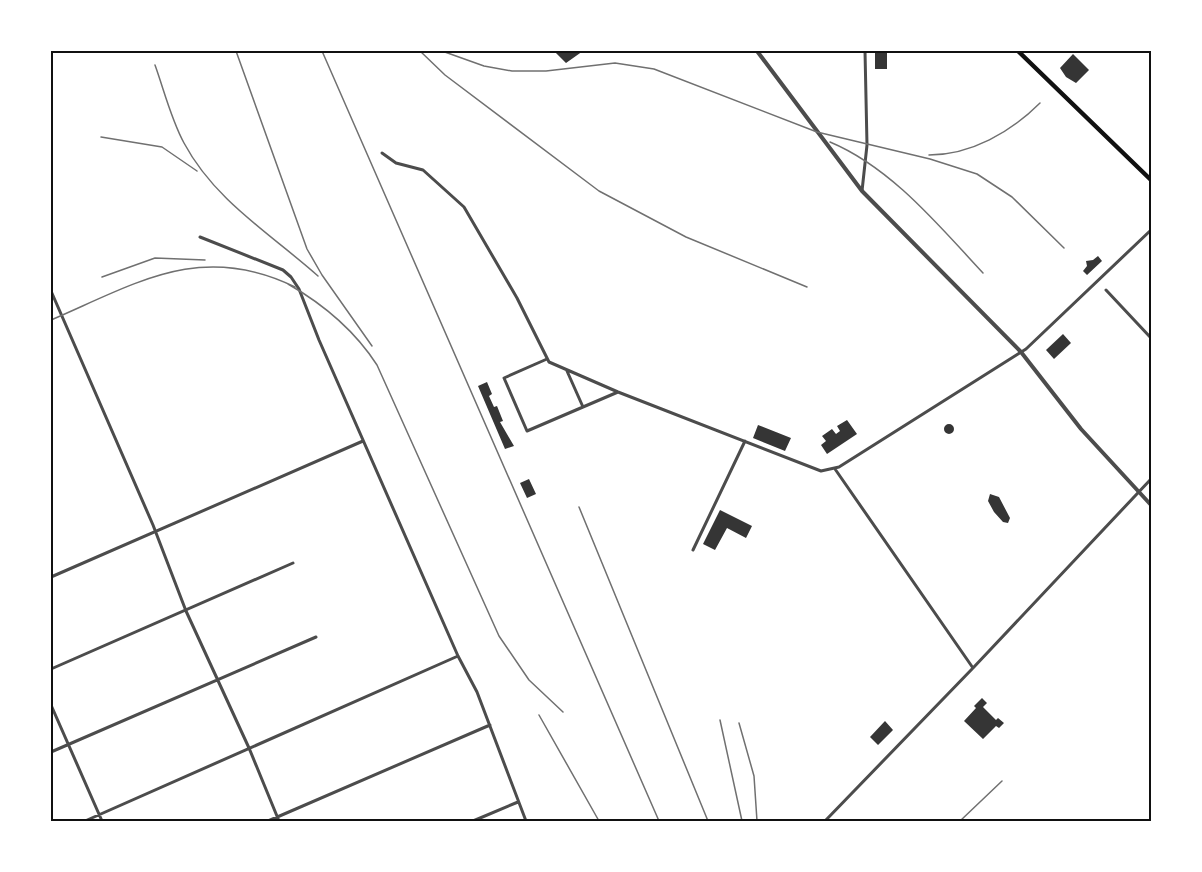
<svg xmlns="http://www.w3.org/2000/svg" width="1202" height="872" font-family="'Alegreya Sans',sans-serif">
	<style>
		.building { fill: #353535 }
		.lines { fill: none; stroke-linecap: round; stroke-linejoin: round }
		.minor { stroke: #4c4c4c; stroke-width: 3 }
		.tertiary { stroke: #4c4c4c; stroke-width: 4 }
		.primary { stroke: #111; stroke-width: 4.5 }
		.rail { stroke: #707070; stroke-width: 1.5 }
		.neatline { fill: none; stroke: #111; stroke-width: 2 }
	</style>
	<rect width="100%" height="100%" fill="#fff"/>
	<path class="building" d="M554,51H583L566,63Z
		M875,51H887V69H875Z
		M1073,54L1089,70L1076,83L1066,77L1060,68Z
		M1098,256L1102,261L1087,275L1083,271L1087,266L1086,261L1093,260Z
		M1063,334L1071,343L1054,359L1046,350Z
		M487,382L492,394L489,396L494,407L497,406L503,421L500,422L514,446L505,449L478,386Z
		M847,420L857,434L827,454L821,445L826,441L822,436L832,429L836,434L840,431L837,426Z
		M944 429a5 5 0 1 1 10 0a5 5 0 1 1-10 0Z
		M758,425L791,438L785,451L753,438Z
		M529,479L536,494L527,498L520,483Z
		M990,494L999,497L1010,518L1008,523L1003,522L994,512L988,501Z
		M720,510L752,526L746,538L727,528L715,550L703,544Z
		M982,698L987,703L983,707L996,720L998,718L1004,723L999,728L996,726L983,739L964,721L976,708L974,706Z
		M885,721L893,730L878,745L870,737Z"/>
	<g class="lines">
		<path class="minor" d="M382,153L396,163L423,170L464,207L517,298L549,362L618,392L821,471L839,467L1026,349L1151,230
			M862,191L867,145L865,51
			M200,237L283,270L291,277L299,289L319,340L458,656L477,692L526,821
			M1106,290L1151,338
			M51,291L153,525L186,611L249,748L279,821
			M547,359L504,378L527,431L618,392
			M567,371L583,407
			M835,469L973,668
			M693,550L745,441
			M51,577L363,441
			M51,669L293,563
			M51,705L102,821
			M51,752L316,637
			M85,821L458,656
			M268,821L490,725
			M473,821L518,802
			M825,821L973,668L1151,479"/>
		<path class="tertiary" d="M757,51L862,191L1021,352L1081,429L1151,505"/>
		<path class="primary" d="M1018,51L1151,180"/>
		<path class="rail" d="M236,51L307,249L322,275L372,346
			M322,51L659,821
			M420,51L445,75L599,191L686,237L807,287
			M442,51L484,66L512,71H546L615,63L654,69L817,132L930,159L977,174L1012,197L1064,248
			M155,65C164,90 171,119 184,143C215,201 271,234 318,276
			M101,137L162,147L197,171
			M830,142C892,168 939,226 983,273
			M929,155C971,155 1011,132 1040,103
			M102,277L155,258L205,260
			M288,284C323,304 355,331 377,365L499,636L529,680L563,712
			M51,320C137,283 201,241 295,287
			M579,507L708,821
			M539,715L599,821
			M720,720L742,821
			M739,723L754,776L757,821
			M960,821L1002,781"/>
	</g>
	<rect width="1202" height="872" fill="none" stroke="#ffffff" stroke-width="105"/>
	<rect x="52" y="52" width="1098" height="768" class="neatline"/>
</svg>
